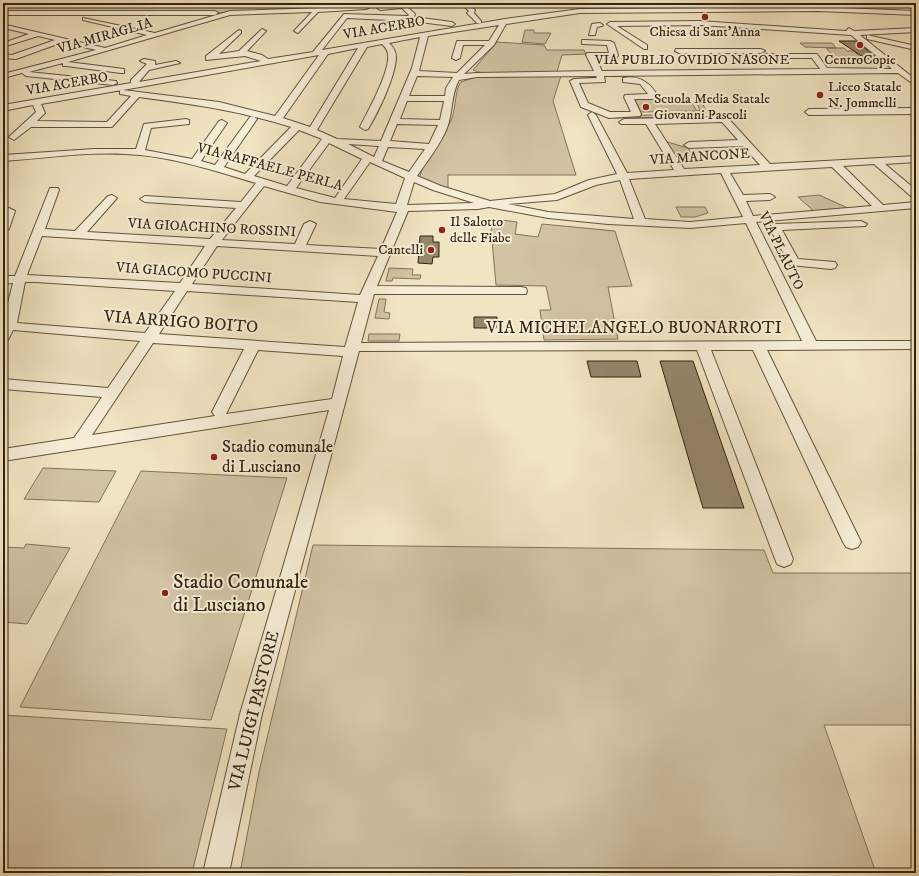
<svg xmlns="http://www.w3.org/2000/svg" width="919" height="876" font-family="'IM FELL DW Pica',serif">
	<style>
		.green { fill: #d1c3a4; stroke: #82735a }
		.building { fill: #96876c; stroke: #33230f }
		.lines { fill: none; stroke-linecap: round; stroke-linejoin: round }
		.minor-casing { stroke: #62533c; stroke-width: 2 }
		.minor { fill: #f6edd7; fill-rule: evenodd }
		.poi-dot { fill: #8f2418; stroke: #f6edd7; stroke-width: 1.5 }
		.labels { text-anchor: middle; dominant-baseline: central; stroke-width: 4; stroke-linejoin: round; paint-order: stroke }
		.far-street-label { font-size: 14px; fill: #33230f; stroke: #f6edd7 }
		.far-poi-label { font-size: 14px; fill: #33230f; stroke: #f6edd7; text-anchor: start }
		.street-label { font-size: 17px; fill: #33230f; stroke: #f6edd7 }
		.poi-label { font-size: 17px; fill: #33230f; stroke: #f6edd7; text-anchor: start }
		.near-poi-label { font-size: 20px; fill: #33230f; stroke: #f6edd7; text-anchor: start }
	</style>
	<rect width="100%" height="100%" fill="#f1e4c2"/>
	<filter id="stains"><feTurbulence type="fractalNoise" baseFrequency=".005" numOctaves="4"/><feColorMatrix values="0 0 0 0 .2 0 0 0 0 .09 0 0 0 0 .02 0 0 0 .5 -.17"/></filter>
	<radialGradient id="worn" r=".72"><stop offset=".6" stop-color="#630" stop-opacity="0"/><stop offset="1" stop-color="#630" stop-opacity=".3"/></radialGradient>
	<path class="green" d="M3,3H372L359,7L236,13L3,12Z
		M525,30H534V33H551L545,44L522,42Z
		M497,42L544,45L547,50H584L586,54L562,55L557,72C536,73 490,78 473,70Z
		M800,43H832L836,48L805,47Z
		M826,48H844L847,51H854L862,59L834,57Z
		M561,76L553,101L576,175H448V189L419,179C424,157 443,139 452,118C456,107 455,89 461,82L476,77Z
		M688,97L697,111L641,112L634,98Z
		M697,104H703L706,112L697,116L688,117L615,118L614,116L690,114L700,110Z
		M664,141L688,148L696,162H678Z
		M819,195L850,209L816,213L798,197Z
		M676,207H705L708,213L695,217H681Z
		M495,219L517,222L515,234L538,237L542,224L615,231L632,286L608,287L618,339L544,340L540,310H551L546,286L496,285L491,230Z
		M389,268L413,269L412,275H421L420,279L393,278L392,281H386Z
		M379,299H386L384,312L390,313L389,319L375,318Z
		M369,334H400L399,341H368Z
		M43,468L116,471L99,502L24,499Z
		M141,471L287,478L211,720L20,707Z
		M26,544L70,548L27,624L3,622V547L24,548Z
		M313,545L764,550L773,573H916V725H824L876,873H240L259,772Z
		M3,715L227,729L192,873H3Z"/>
	<path class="building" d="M839,41H856L878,59H866Z
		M420,236H433V242H439V257H433L432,264L418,263Z
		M474,317H497L496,328H474Z
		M587,361H637L641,377H591Z
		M660,361H693L744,508H703Z"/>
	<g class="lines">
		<defs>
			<path id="minor" d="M370,3H378L366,9L318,12L298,33L294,31L312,12L230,15L68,62L124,69V73H121L66,66H63V63L29,72L116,81L117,83L113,85L26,76L22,73L3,78V74L96,50L63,42L16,59L3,58V54L12,55L55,40L38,36L3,47V43L29,34L4,28L3,26L6,25L105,48L147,35L83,20V18L155,33L230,11L350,7Z
				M460,3H467L475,10L474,13L481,21V23H477L467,13L469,11Z
				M505,3H551L548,5L510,7Z
				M404,4L415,14L414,17L452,22L455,24L452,26L411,21L347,18L322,50L505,19L580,9L818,7L916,11V15L818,11L580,13L506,24L494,45L464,74L477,73L594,71L586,55L587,53H609L607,45L582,44V40H585L610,41L614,43L618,55L617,57H595L602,71L820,69L812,58H762L761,56L765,54H817L827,68L892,69L851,35L700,25L617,26L647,45V49H644L607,24L610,22L700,21L846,31L849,28L854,31L916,28V32L860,35L916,80V86L898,73L604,76L605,82L579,83L588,103L610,112H631L624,97L625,95L648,94L640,84L623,82V78C640,75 650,83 658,96L654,99H634L641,114L640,116L609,118L581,107L570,81L574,79L597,78L596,76L477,77L459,80C451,94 453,112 447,128C440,145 428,160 417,176L441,186L490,201L555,194L589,180L617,174L588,115L592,112L596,115L627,173L674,170L646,124H621L619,122L624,119L727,117L770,164L916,156V162L885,164L916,190V198L912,197L874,164L843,166L883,205L916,202V208L756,222L816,341H916V349L767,350L861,542L858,547L852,549L846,547L843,542L753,350H711L793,559L791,564L784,567L777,564L775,559L697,350L359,351L262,714L229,873H203L240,714L329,410L3,461V449L74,438L102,397L3,389V379L108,388L140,341L13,330L8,340L3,341V323L13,283L3,284V276H15L50,188H58L59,190L45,229L75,231L108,196L112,195L117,198L87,232L210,239L236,208L145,202L140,199L145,196L241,202L256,183C218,172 180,159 140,155C95,150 48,158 3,161V155L94,149H136L144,124L186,119L189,120V124L151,128L145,150L192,159L219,121L222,120L227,123L201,161L215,165L250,117L253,116L257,119L224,167L245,174L291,127C241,111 191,104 139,97L112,127H31L14,140L9,137L11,135L36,112L33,105L3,111V105L131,83V80L147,64L140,61L144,59L155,61V65L176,61L180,63L149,70L139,82L261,61L245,56L206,60V56L239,30L241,31V33L219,54L239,51L262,29L266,31L247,51L262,55L268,59L313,52L344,14L408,16L409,15L402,8L380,10L377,8L380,6ZM499,25L489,41H457L452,58L456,60L460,58L463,45H485L457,73L419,71L428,36ZM420,37L412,68L381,141L337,139L317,130L367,47L382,44C385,47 388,50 388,55C390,72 368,111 360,127L365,130L368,129C378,113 396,75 396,57C396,51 393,47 389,43ZM358,48L310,127L283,118L328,54ZM319,55L275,116L219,102L123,90ZM417,76L453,77L446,88L445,96H409ZM120,90V94L131,96L107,122L37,121L45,113L41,104L122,90ZM407,101H444L440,120L400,119ZM722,122L738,140L689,142L684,145L689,148L743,146L760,165L684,169L655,124ZM397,124L438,125L429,144L390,141ZM299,130L322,139L287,186L254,176ZM329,143L362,159L335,198L296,188ZM348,144L379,146L374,157ZM388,147L425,149L409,172L382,161ZM370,162L405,178L396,204L344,199ZM832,167L872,206L753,216L746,201L770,200L775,197L770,194L743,195L730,173ZM721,173L743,217L690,222L645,219L629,179ZM620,180L634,219L548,212L508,204L557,200L596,185ZM414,182L433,190L474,203L407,205ZM264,186L320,202L397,212L381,249L306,245L316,224L310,221L304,224L295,244L222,240ZM489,207L548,218L608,224L690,228L746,223L802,341L361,343L374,294H526L527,291L526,288L521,287L377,286L408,211L478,209ZM42,236L205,246L180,283L27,275ZM217,246L378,256L360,295L192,284ZM25,282H36L175,291L145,333L17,323ZM187,291L358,302L345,347L159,334ZM153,343L244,349L212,412L215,416L92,435ZM258,350L343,356L332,399L226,414Z
				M3,11H215L218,13L215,15H3Z
				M600,23L603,25L602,26L597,27L595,35H589L592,24Z
				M867,35L916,46V50L867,39Z
				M676,49H761L765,51L761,53H679L675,51Z
				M916,108V114L809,115L805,112L809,109Z
				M9,208L15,211L9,229L3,232V212L5,209Z
				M861,221L867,224L865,226L782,230L798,259L835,262L837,265L835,268L831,269L790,265L769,227L775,224Z"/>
		</defs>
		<use href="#minor" class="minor-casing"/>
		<use href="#minor" class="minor"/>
	</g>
	<g class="poi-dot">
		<circle cx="705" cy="17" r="4"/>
		<circle cx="860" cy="45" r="4"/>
		<circle cx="820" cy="95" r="4"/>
		<circle cx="646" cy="107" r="4"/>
		<circle cx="442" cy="230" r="4"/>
		<circle cx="431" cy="250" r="4"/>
		<circle cx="214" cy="457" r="4"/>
		<circle cx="165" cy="593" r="4"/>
	</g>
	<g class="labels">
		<g class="far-street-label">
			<text transform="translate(384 28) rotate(-10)">VIA ACERBO</text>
			<text transform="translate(105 36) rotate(-16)">VIA MIRAGLIA</text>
			<text x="692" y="60">VIA PUBLIO OVIDIO NASONE</text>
			<text transform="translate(67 84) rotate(-10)">VIA ACERBO</text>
			<text transform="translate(700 157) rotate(-4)">VIA MANCONE</text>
			<text transform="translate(270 167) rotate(15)">VIA RAFFAELE PERLA</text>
			<text transform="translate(212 228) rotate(3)">VIA GIOACHINO ROSSINI</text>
			<text transform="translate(781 251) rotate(64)">VIA PLAUTO</text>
			<text transform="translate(194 273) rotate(4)">VIA GIACOMO PUCCINI</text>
		</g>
		<g class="far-poi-label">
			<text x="705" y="32" text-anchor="middle">Chiesa di Sant'Anna</text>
			<text x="860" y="60" text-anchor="middle">CentroCopie</text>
			<text x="828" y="87">Liceo Statale<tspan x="828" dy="16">N. Jommelli</tspan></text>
			<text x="654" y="99">Scuola Media Statale<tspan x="654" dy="16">Giovanni Pascoli</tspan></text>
			<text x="450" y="222">Il Salotto<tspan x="450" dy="16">delle Fiabe</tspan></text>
			<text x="423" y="250" text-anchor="end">Cantelli</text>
		</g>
		<g class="street-label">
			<text transform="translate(181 322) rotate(4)">VIA ARRIGO BOITO</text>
			<text x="634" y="328">VIA MICHELANGELO BUONARROTI</text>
			<text transform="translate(254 711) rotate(-76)">VIA LUIGI PASTORE</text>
		</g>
		<g class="poi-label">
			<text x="222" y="447">Stadio comunale<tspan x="222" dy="20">di Lusciano</tspan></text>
		</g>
		<g class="near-poi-label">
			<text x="173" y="582">Stadio Comunale<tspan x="173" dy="23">di Lusciano</tspan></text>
		</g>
	</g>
	<rect width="919" height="876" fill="none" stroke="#f1e4c2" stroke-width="16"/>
	<rect x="4" y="4" width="911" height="868" fill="none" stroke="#33230f" stroke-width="2"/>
	<rect x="8" y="8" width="903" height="860" fill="none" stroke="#33230f"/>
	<rect width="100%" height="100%" filter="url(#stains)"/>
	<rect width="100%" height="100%" fill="url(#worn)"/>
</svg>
